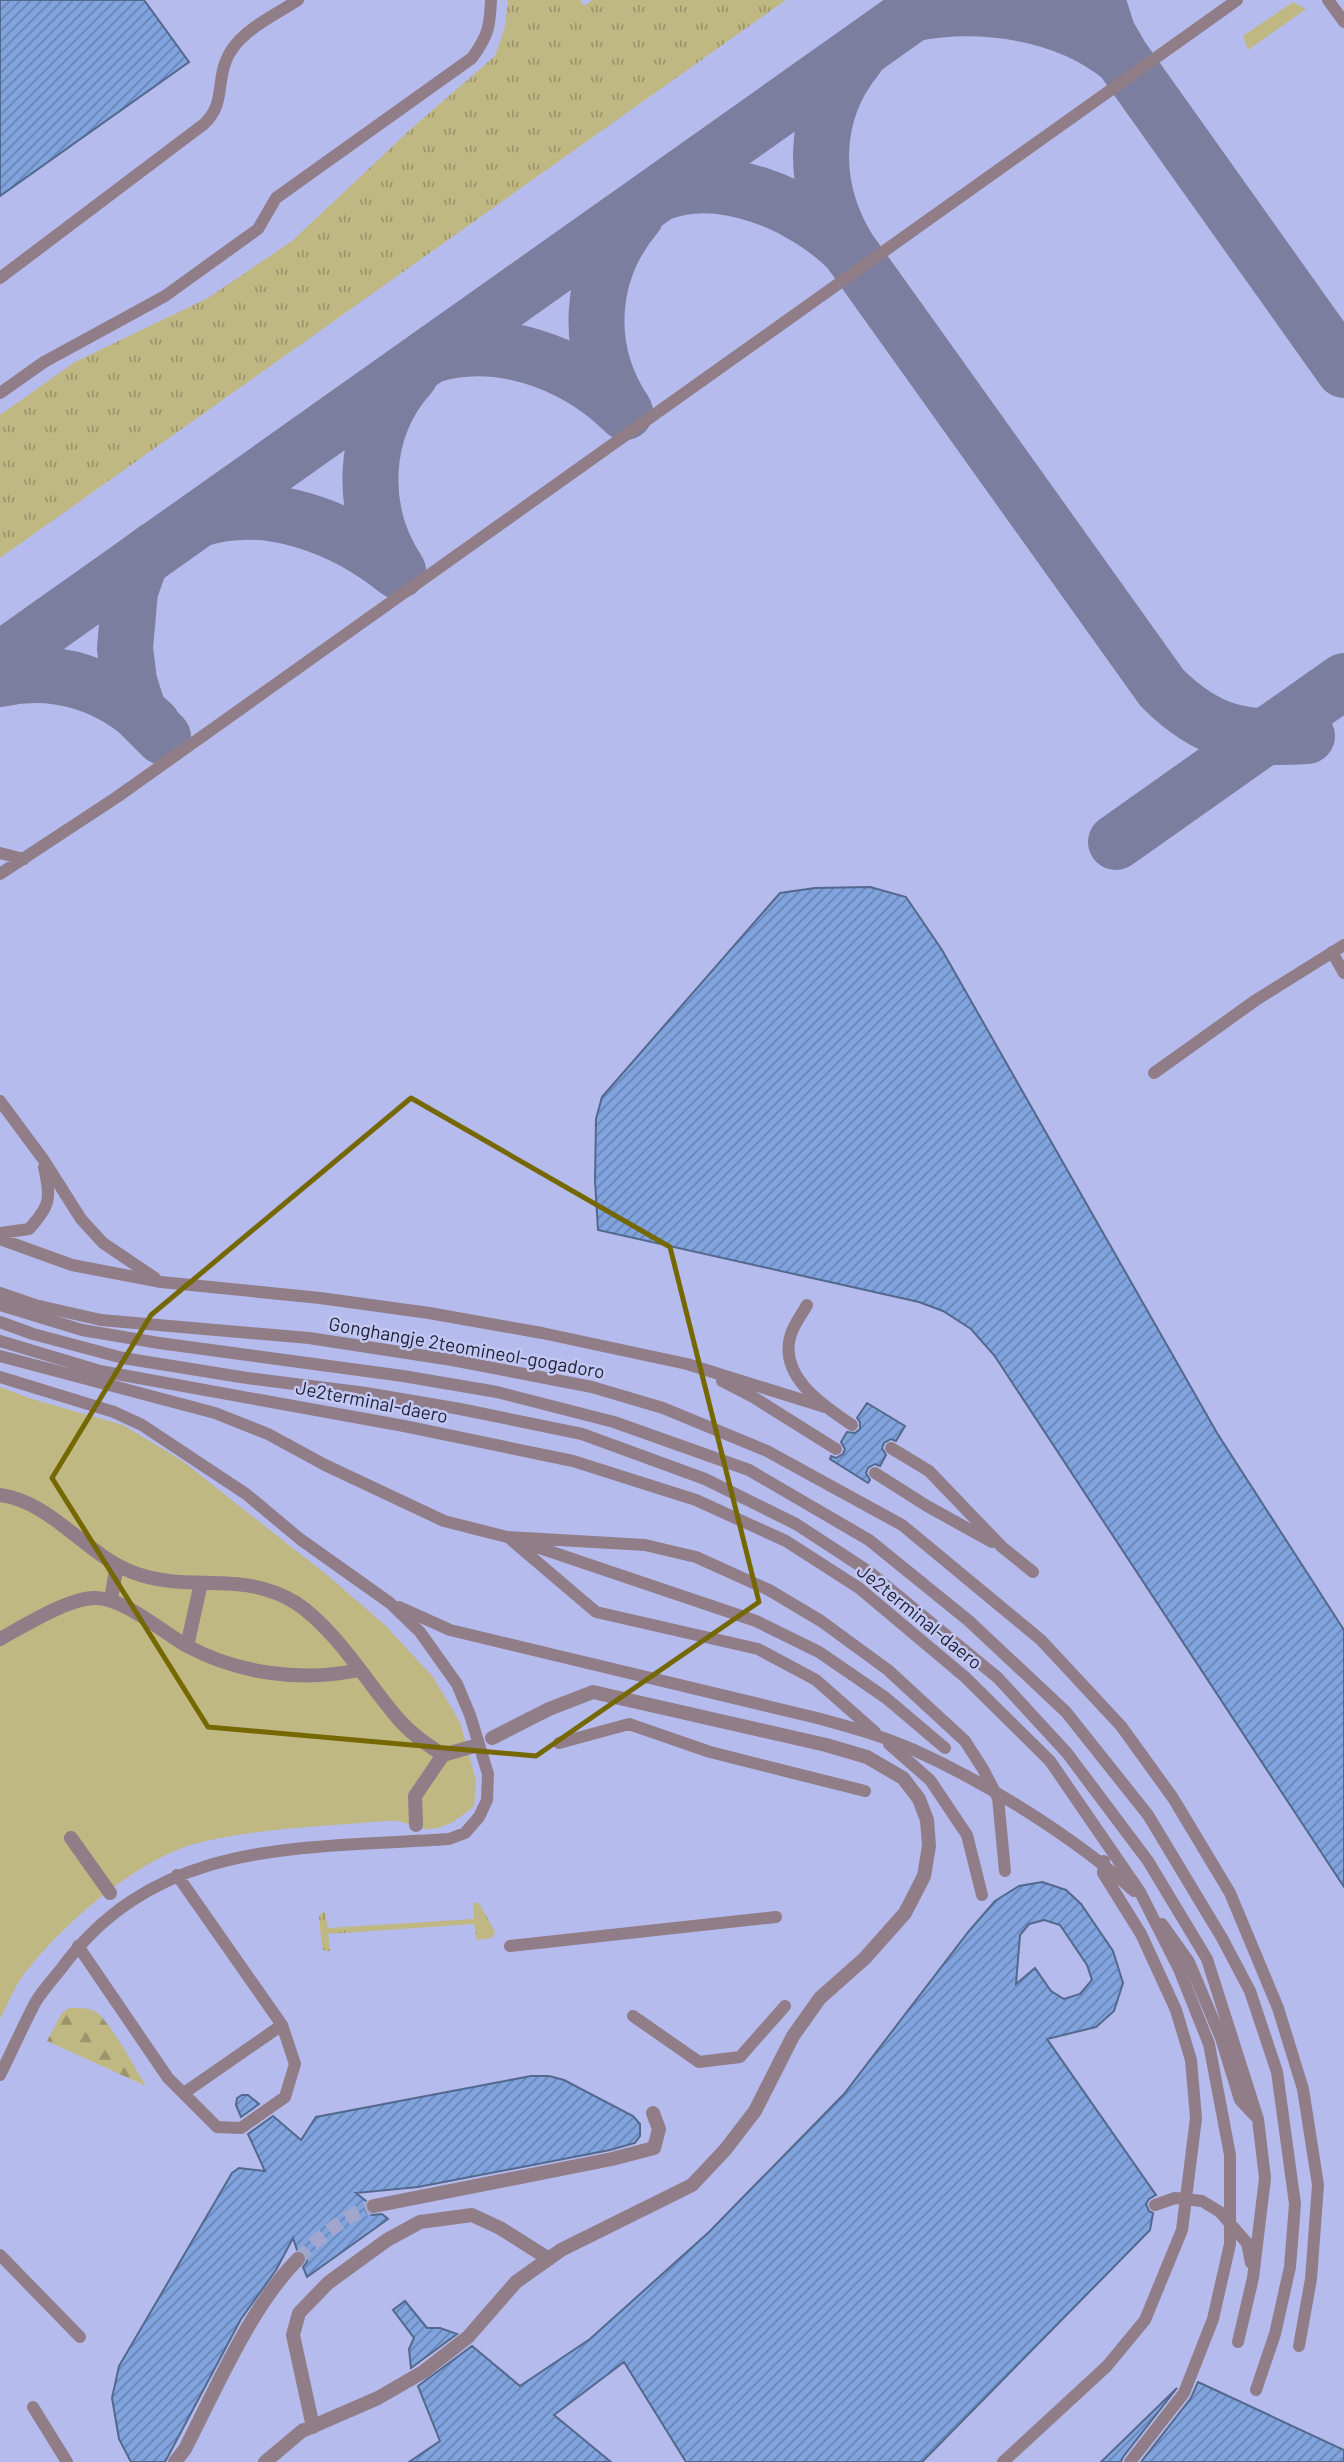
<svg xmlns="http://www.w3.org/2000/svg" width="1344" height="2462" font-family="Barlow,sans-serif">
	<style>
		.built { fill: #b6bbed }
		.grass { fill: url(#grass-tufts) }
		.forest { fill: url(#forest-firs) }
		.garden { fill: #c0b883 }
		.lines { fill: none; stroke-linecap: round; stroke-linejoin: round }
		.taxiway { stroke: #7c7e9f; stroke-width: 56 }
		.building { fill: url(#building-hatch); stroke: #53688d; stroke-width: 2; fill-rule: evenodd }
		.street-tunnel { stroke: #a2a6cd; stroke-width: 14; stroke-dasharray: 14 7; stroke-linecap: butt }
		.lane { stroke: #907d88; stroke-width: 12 }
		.street { stroke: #907d88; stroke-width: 14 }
		.marked { fill: none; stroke: #756800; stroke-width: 5; stroke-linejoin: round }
		.labels { text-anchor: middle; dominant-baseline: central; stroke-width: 5; stroke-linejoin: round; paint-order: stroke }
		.street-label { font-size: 19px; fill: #202132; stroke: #c3c7f4 }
	</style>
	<defs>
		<pattern id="grass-tufts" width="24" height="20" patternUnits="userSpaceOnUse" patternTransform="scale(1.75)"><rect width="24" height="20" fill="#c0b883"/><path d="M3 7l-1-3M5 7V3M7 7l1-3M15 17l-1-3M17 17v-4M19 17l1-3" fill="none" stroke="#9c956c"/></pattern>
		<pattern id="forest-firs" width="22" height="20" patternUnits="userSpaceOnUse" patternTransform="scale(1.75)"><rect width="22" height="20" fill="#c0b883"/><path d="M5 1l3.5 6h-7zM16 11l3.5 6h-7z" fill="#9c956c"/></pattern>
		<pattern id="building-hatch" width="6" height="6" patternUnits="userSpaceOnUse" patternTransform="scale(1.75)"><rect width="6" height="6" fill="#81a3de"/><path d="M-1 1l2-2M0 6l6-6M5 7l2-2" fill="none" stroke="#6984b5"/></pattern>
	</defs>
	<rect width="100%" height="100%" fill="#c3c7f4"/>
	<path class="built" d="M0,0H1344V2462H0Z"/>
	<path class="grass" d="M508,0H580L584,6L592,0H786L0,558V415L75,362L208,298L292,241L412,128L495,56L505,27Z
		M1293,2L1306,9L1248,50L1243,36Z
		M473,1903H479L493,1928L495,1932L492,1938L477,1940L474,1924L328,1934L330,1951H325L322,1948L319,1917L321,1913L325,1912L328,1928L474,1919Z"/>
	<path class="forest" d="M69,2008C77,2008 88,2007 96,2012C110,2021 136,2070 146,2086L47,2041L62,2013Z"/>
	<path class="garden" d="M0,1387L32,1399L123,1425L181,1460L327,1575L385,1625L433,1677L460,1722L476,1781L474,1806C460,1817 447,1829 428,1829C413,1828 404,1819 387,1821C325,1826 262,1828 202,1842C139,1856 60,1926 22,1977C13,1990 7,2006 0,2019Z"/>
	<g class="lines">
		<path class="taxiway" d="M1097,0L1108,34L1122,58L1344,370
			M911,14C981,0 1066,12 1122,58
			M857,57C810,114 811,189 849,250L1162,688C1208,734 1244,740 1307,736
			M658,194C720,168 805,205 849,250
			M429,356C497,334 573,362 623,410
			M625,412C583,350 588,272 636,215
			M199,519C268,497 345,528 398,571
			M156,549L141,560L130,591L125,648L129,681L139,713L163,737
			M398,571C358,511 361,429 410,375
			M0,660L932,0
			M0,679C56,666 112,685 153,725
			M1116,842L1344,681"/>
	</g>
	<path class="building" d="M0,0H144L189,62L0,196Z
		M870,887L906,897L942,950L1217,1433L1344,1630V1887L994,1355L971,1329L943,1311L919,1302L598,1230L595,1181L596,1119L602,1097L780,893L815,888Z
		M867,1403L905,1426L896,1441L891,1439L884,1443L882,1448L886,1455L880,1466L875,1464L868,1468L866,1473L870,1480L868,1483L830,1459L831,1456L836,1458L843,1454L845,1449L841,1442L847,1432L855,1433L860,1429V1422L857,1418Z
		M1042,1882L1066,1890L1081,1904L1113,1951L1123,1983L1114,2011L1096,2027L1047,2039L1156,2195L1149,2199L1146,2204L1149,2211L1153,2213L1150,2230L922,2462H686L624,2362L554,2415L611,2462H409L440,2441L418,2386L472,2346L520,2386L590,2339L709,2232L844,2094L969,1931L995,1901L1019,1886ZM1044,1920L1060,1925L1087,1965L1092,1980L1080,1994L1064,1999L1051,1991L1035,1968L1016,1984L1020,1935L1029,1924Z
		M531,2076H549L564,2080L633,2116L640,2124V2136L635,2143L610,2150L418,2187L356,2193L366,2201L365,2207L367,2213L372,2215L382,2214L388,2219L307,2277L303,2267L307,2262V2255L304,2251L297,2250L293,2238L276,2270L241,2319L165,2462H131L119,2439L112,2398L119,2366L232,2173L239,2168L265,2171L248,2134L273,2116L301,2140L316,2117Z
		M242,2095H248L259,2104L241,2117L236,2105L237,2098Z
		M405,2301L427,2328H440L457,2334L411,2368L409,2349L414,2338L393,2310Z
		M1198,2382L1344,2450V2462H1141L1191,2398Z
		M1177,2388L1123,2457L1121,2462H1101Z"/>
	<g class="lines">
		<path class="street-tunnel" d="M298,2259C320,2237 345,2215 374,2206"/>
		<path class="lane" d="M1328,0L1344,22
			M0,278L204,124C224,105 217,87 225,63C236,32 272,17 298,0
			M0,393L44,362L165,296L258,229L276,198L472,58C488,36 490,27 491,0
			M0,853L24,859
			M0,874L117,797L1237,0
			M1332,952L1344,973
			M1154,1073L1256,1000L1344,945
			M0,1101L43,1159L81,1219L103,1243L155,1278
			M0,1233L29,1229C51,1205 51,1198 44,1167
			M0,1239L72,1265L161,1282L320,1298L429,1313L542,1333L687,1364L825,1407
			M0,1293L35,1305L101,1320L309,1338L452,1360L592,1387L663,1408L767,1451L902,1525L1041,1640L1121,1726L1173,1798L1230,1893L1278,2008L1303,2089L1318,2185L1311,2279L1299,2346
			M0,1305L82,1330L159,1343L403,1376L497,1392L614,1422L749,1470L869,1540L969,1621L1066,1712L1148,1815L1222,1938L1250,1991L1277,2072L1295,2204L1290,2267L1275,2334L1256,2390
			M807,1305C802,1314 794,1324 791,1334C777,1376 824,1406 852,1425
			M0,1322L33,1334L123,1358L247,1378L366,1393L460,1409L582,1434L705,1479L796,1524L868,1571L998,1678L1067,1753L1148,1861L1207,1959L1258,2119L1265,2178L1253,2278L1238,2342
			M0,1341L100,1371L404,1426L573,1461L696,1500L786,1541L859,1588L965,1677L1050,1761L1140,1892L1179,1969L1209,2044L1230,2155V2244L1213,2319L1184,2393L1130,2462
			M0,1356L215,1413L268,1434L325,1465L444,1521L507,1537L645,1545L696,1557L769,1590L821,1621L888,1670L965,1741L983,1769L998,1798L1005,1871
			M0,1377L114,1412L142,1425L246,1494L300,1539L390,1603L420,1632L457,1684L470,1715L488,1774L487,1800L479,1817L465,1833L449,1839C302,1849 158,1837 61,1969C52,1980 42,1991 35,2003C23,2026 12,2051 0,2075
			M722,1381L753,1397L836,1449
			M891,1448L929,1471L1002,1547L1033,1572
			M875,1473L927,1506L992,1542
			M508,1537L596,1612L758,1649L816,1680L875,1732
			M522,1542L756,1621L819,1652L886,1698L945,1748
			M399,1607L450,1630L817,1718C850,1727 883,1736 914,1750C987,1783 1074,1837 1134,1891
			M559,1743L629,1724L710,1752L865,1791
			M889,1744L930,1780L967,1835L982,1895
			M1162,1924L1189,1962L1221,2038L1240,2100L1255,2116
			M78,1946L168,2078L217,2127L241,2128L285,2097L295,2064L282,2025L177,1875
			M510,1946L776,1917
			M633,2016L699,2062L740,2057L785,2006
			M184,2093L282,2025
			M1155,2205L1175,2198L1202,2201L1220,2212L1247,2243L1251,2263
			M0,2255L80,2337
			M33,2407L67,2462
			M1003,2462L1107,2366L1145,2320L1182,2230L1196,2118L1191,2060L1176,2010L1141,1934L1103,1873L1104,1861"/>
		<path class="street" d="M0,1495C52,1502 85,1554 132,1572C188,1594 243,1569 296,1603C337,1630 369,1686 401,1722C414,1736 428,1745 443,1755
			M111,1599L117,1565
			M0,1639C24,1626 67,1599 93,1598C122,1596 162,1632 187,1646C239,1674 302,1682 359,1670
			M187,1646L201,1583
			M416,1825L415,1796L443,1755L471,1747
			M71,1838L110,1893
			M374,2206L612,2159L654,2148L659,2129L653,2113
			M313,2427L293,2335L299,2313L328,2283L387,2240L420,2222L472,2215L500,2228L549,2259
			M175,2462L185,2449C216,2389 251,2306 298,2259
			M265,2462L302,2431L378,2398L423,2372L468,2337L516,2282L561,2250L692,2185L725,2150L755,2111L793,2036L820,1998L865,1958L905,1913L924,1876L929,1846L927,1820L919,1799L903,1778L867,1757L826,1745L593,1692L549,1709L492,1738"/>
	</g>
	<path class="marked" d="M411,1098L670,1247L759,1602L536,1756L208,1727L52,1478L151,1315Z"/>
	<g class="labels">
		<g class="street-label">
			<text transform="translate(467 1347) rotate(10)">Gonghangje 2teomineol-gogadoro</text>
			<text transform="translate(372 1401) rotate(11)">Je2terminal-daero</text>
			<text transform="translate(920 1616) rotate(39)">Je2terminal-daero</text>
		</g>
	</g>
</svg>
